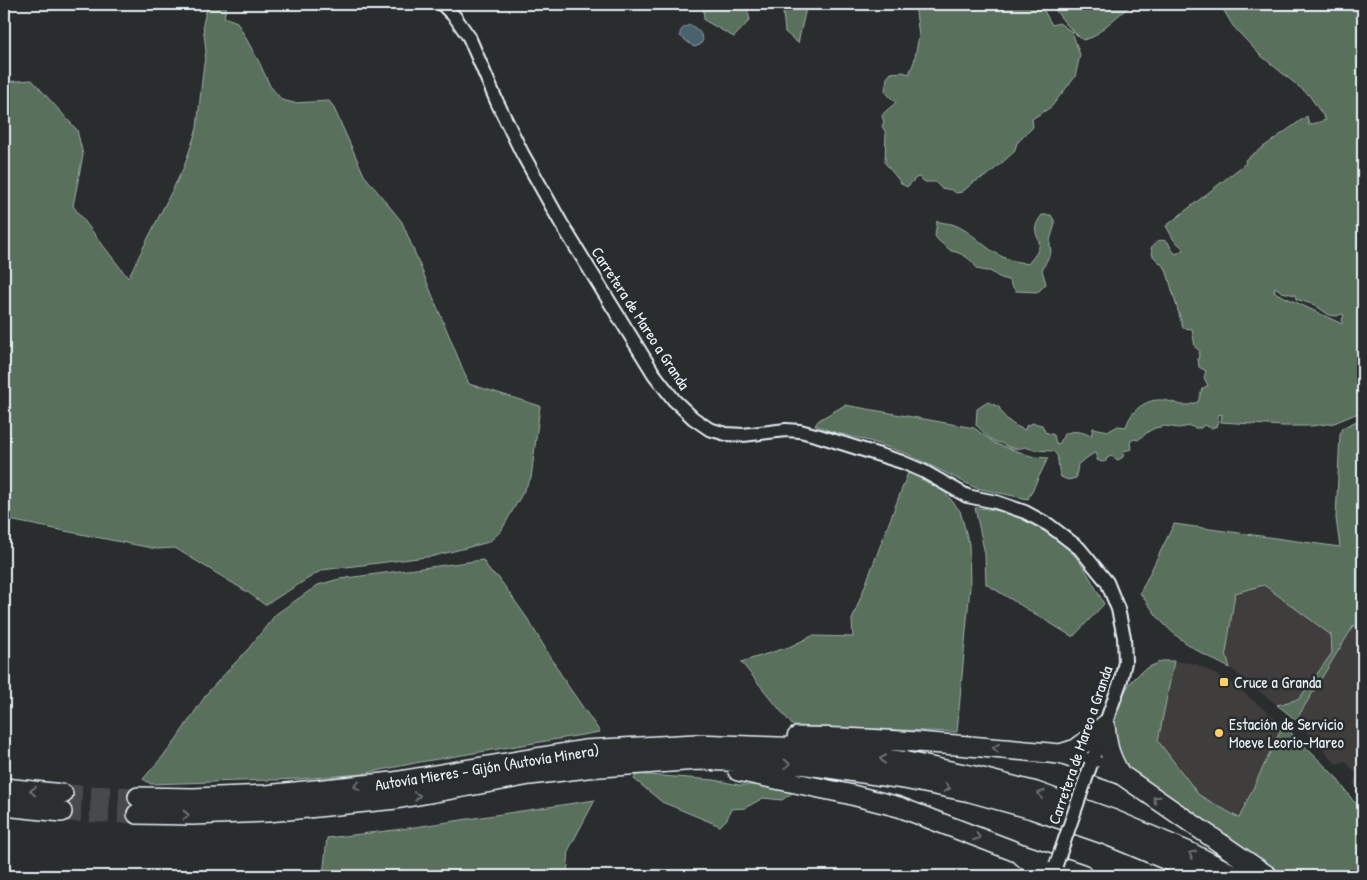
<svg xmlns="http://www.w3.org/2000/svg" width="1367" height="880" font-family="'Patrick Hand',sans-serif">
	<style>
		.built { fill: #403d3d }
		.green { fill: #596f5b; stroke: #a0b0aa; fill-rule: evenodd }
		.water { fill: #49636d; stroke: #899ca5 }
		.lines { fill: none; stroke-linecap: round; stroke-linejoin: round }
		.motorway-tunnel { stroke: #464a4c; stroke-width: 19; stroke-dasharray: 19 9; stroke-linecap: butt }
		.tertiary-casing { stroke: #e8f1f8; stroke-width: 16 }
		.motorway-casing { stroke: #e8f1f8; stroke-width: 22 }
		.tertiary { stroke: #2a2d2e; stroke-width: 12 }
		.motorway { stroke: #2a2d2e; stroke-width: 19 }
		.tertiary-bridge-casing { stroke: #e8f1f8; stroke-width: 16; stroke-linecap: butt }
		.tertiary-bridge { stroke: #2a2d2e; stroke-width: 12 }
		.oneway { stroke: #6c7275 }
		.poi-dot { fill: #ffd166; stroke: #2a2d2e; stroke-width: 2 }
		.labels { text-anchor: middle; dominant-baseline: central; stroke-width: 5; stroke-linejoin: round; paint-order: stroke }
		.street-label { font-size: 16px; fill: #e8f1f8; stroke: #2a2d2e }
		.poi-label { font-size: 16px; fill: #e8f1f8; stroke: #2a2d2e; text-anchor: start }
	</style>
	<rect width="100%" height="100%" fill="#2a2d2e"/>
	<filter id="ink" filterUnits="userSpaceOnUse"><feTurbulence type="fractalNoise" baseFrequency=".02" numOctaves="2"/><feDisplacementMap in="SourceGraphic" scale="10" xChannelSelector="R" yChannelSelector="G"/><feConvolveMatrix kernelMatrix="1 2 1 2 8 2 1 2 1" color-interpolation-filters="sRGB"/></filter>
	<g filter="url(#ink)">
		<path class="built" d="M1264,585L1332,635V652L1299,699L1277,705L1230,668L1226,653L1235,593Z
			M1355,624L1363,633V793L1353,783L1357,774L1345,761L1336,764L1296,720Z
			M1174,661L1196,664L1233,684L1283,725L1238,818L1199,795L1158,741Z"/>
		<path class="green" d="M208,4H227L224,17L237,22L259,62L270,86L282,100L294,103L329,101L333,106L364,175L402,222L469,384L540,406L531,478L501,531L489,542L434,556L322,570L265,605L249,593L175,548L157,549L4,519V82L32,80L77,130L83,155L73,206L128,278L184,167L197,128L203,71L206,51L203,24Z
			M703,4H746L750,20L734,37L704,20Z
			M784,4H807L798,43L785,32L783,12Z
			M915,4H1040L1052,25L1059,23L1072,32L1080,55L1075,77L1051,107L1032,119L1033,127L1017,143L1014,152L988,175L974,182L962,192L956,193L952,190L941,188L935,182H925L919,177L916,178L907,187L902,184L885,163L886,133L882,126L884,122L882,116C886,109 891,108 896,102L891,98L885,91L887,78L891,73L903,72L909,74L914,62L919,36Z
			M1051,4H1132L1093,37L1083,40C1070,30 1060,17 1051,4Z
			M1220,4H1363V334L1362,335L1363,336V411L1334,423L1311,426H1283L1221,422L1222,414L1218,415L1219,422L1217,426L1211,428L1204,425L1201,428H1195L1190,426L1179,428L1165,426L1155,428L1149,431L1138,440L1134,439L1130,442L1131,449L1124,451L1123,457L1118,460L1111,456L1107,458L1106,461L1102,462L1097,460V454L1094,453L1078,464L1076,478L1068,480L1061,477C1058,470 1059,463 1057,455L1053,451L1034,450L1025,447C1016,450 1009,448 1001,443C992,443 983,431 976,425L977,409L988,402L999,407C1004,419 1012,425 1025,430L1026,426L1033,423L1042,425L1045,432L1054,435L1056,444L1060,443L1064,434C1074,430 1081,431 1091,436L1093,428L1109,431L1118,426L1126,427C1131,409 1149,396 1168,401C1174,402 1181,406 1187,405C1190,405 1194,403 1198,402L1202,389L1208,385L1204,378L1206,371L1199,367L1198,359L1200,351L1195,347L1192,329L1183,328L1166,269L1153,256L1151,248C1157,241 1159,238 1168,242L1172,250L1176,254L1184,249L1174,240L1166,226L1246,163L1245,160L1307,116L1309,125L1326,120L1309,95L1259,54L1233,26ZM1275,287L1282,292L1295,295L1296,299L1315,305L1329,315L1337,316L1341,314L1344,315L1342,320V324L1274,292Z
			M1042,215H1051L1055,222C1053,236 1048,237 1051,252L1042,270L1046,284L1038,292L1016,291L1011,285L1010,281L999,277L990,271H986L977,269C973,260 961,252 951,251C945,245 939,243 935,236L937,221C942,223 948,223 952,224C973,231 985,250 1005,258C1012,261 1020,262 1028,264C1031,260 1036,255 1038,250C1044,237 1027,234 1042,215Z
			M845,405L974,428L996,444L1034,457L1048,458L1028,499L976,488L942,471L905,453L869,441L830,431L815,425L819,420Z
			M1363,418V633L1354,625L1296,720L1277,705L1299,699L1332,653L1331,635L1264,585L1235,593L1226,653L1230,668C1205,656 1180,642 1162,622C1154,613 1147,602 1140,593L1174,524L1340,547L1336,518L1340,435L1342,428Z
			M908,473L924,480L944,491L960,511L969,544L970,586L957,732L793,726L741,662L789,647L812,636L853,637L852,620Z
			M975,508C981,508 988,509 994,510C1020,515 1052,534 1071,552C1085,566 1095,587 1104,604L1073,637L986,584L985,554Z
			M483,560L491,573L498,577L527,618L566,683L600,732L420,762L362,774L299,779L151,784L143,779L171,747L208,692L249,648L276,614L318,585L339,579Z
			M1162,661H1174L1158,741L1199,795L1239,818L1283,725L1335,776L1354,802L1363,807V876H1286L1229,840L1126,770L1113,747L1115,715L1121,698L1130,683L1143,670Z
			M636,774L714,780L739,785H773L795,791L782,800L763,798L745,808L731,809L727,819L720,826L662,802L634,779Z
			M595,800L569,849L567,876H323L327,838L395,830Z"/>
		<path class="water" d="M691,25C697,29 701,32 703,40L700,45L694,47L680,36C679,29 685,26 691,25Z"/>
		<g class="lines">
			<path class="motorway-tunnel" d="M63,794L138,797
				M62,812L137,814"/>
			<defs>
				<path id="tertiary" d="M442,4L455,17L469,37L497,102L522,153L561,223L654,374L674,400L693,418L709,429L726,434L743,435L786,430L800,431L819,436L902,462L923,471L967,496L996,502L1025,512L1049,525L1079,548L1107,582L1118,609L1124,637L1125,662L1121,680L1091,764"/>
				<path id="motorway" d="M1105,725C1107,746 1109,755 1120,774L1268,876
					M797,737C885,738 972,746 1060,754L1076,749L1092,737L1105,725
					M1060,754L1120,774
					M738,771L848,794L899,807L1019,853L1034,866L1038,876
					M4,788L63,794
					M138,797L193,798L266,795L393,782L584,750L696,744L805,748L907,762L974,776L1036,792L1114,820L1189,852L1236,876
					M4,806L62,812
					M137,814L193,815L268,812L396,799L530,775L587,768L698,760L801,764L904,779L970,792L1032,809L1107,835L1179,865L1198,876
					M1022,854L1082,874"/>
			</defs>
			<use href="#tertiary" class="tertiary-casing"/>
			<use href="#motorway" class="motorway-casing"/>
			<use href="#tertiary" class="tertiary"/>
			<use href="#motorway" class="motorway"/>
			<defs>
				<path id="tertiary-bridge" d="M1056,865L1091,764"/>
			</defs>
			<use href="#tertiary-bridge" class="tertiary-bridge-casing"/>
			<use href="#tertiary-bridge" class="tertiary-bridge"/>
		</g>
		<defs><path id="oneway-chevron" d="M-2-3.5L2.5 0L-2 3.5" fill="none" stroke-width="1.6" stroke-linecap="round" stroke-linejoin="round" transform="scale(1.25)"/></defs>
		<g class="oneway">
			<use href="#oneway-chevron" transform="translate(996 748) rotate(-175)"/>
			<use href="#oneway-chevron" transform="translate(883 759) rotate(-172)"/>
			<use href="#oneway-chevron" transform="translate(787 764) rotate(2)"/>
			<use href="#oneway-chevron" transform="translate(357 786) rotate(174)"/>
			<use href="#oneway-chevron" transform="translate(947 788) rotate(12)"/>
			<use href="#oneway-chevron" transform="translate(33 791) rotate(-175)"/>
			<use href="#oneway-chevron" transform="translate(1041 794) rotate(-161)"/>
			<use href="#oneway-chevron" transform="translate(417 796) rotate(-10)"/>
			<use href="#oneway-chevron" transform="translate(1156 799) rotate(-145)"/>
			<use href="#oneway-chevron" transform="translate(186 815)"/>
			<use href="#oneway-chevron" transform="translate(977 837) rotate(21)"/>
			<use href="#oneway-chevron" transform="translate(1192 854) rotate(-154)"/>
		</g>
	</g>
	<g class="poi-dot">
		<rect x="1219" y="677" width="10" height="10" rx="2.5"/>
		<circle cx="1219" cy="733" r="5"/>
	</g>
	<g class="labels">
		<g class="street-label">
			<text transform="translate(641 318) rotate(57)">Carretera de Mareo a Granda</text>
			<text transform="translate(1080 745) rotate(-71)">Carretera de Mareo a Granda</text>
			<text transform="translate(487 767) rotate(-9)">Autovía Mieres - Gijón (Autovía Minera)</text>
		</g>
		<g class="poi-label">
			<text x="1234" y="682">Cruce a Granda</text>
			<text x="1229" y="724">Estación de Servicio<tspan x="1229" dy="18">Moeve Leorio-Mareo</tspan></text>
		</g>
	</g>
	<rect width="1367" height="880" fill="none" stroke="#2a2d2e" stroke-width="20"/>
	<rect x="10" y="10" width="1347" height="860" fill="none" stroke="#e8f1f8" stroke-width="2" filter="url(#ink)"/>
</svg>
